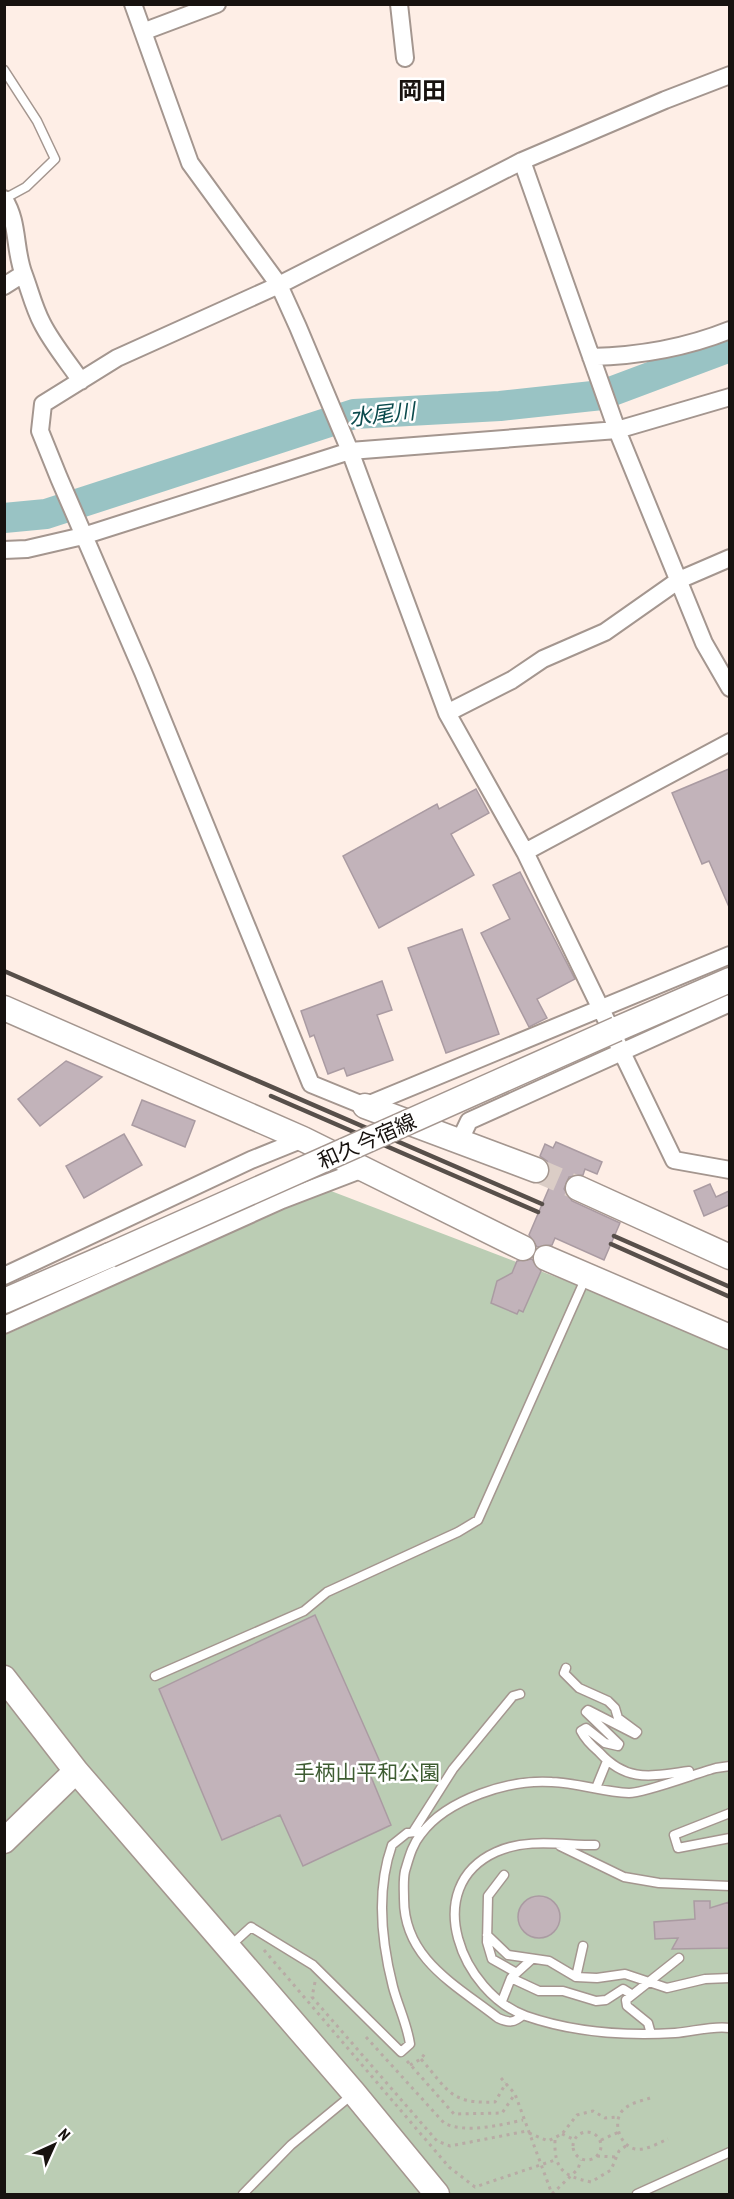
<svg xmlns="http://www.w3.org/2000/svg" width="734" height="2199" font-family="'PT Sans Narrow','Noto Sans JP',sans-serif">
	<style>
		.green { fill: #bbcdb4 }
		.lines { fill: none; stroke-linecap: round; stroke-linejoin: round }
		.river { stroke: #99c3c4; stroke-width: 30 }
		.building { fill: #c2b3ba; stroke: #aa9ba2; stroke-width: 1.5 }
		.secondary-tunnel { stroke: #dbcdc6; stroke-width: 24; stroke-dasharray: 24 12; stroke-linecap: butt }
		.lane-casing { stroke: #a4968f; stroke-width: 11 }
		.street-casing { stroke: #a4968f; stroke-width: 20 }
		.secondary-casing { stroke: #a4968f; stroke-width: 27 }
		.path { stroke: #b8aba5; stroke-width: 3; stroke-dasharray: 3 4.5; stroke-linecap: butt }
		.lane { stroke: #fff; stroke-width: 8 }
		.street { stroke: #fff; stroke-width: 16 }
		.secondary { stroke: #fff; stroke-width: 24 }
		.rail { stroke: #574f4a; stroke-width: 4.5 }
		.secondary-bridge-casing { stroke: #a4968f; stroke-width: 27; stroke-linecap: butt }
		.secondary-bridge { stroke: #fff; stroke-width: 24 }
		.labels { text-anchor: middle; dominant-baseline: central; stroke-width: 5; stroke-linejoin: round; paint-order: stroke }
		.street-label { font-size: 21px; fill: #17120f; stroke: #fff }
		.park-label { font-size: 21px; fill: #3e5c32; stroke: #fff }
		.water-label { font-size: 22px; font-style: italic; fill: #0b4a4d; stroke: #fff }
		.quarter-label { font-size: 24px; font-weight: bold; fill: #17120f; stroke: #fff }
	</style>
	<rect width="100%" height="100%" fill="#feeee6"/>
	<path class="green" d="M331,1191L590,1290L729,1349V2194H5V1335L316,1193Z"/>
	<g class="lines">
		<path class="river" d="M4,518L46,514L354,414L500,406L602,395L730,347"/>
	</g>
	<path class="building" d="M729,769V907L709,861L702,864L672,793Z
		M476,789L489,813L451,834L474,875L379,928L343,856L437,804L439,809Z
		M520,872L575,979L537,999L547,1018L529,1027L481,933L510,919L493,885Z
		M462,929L499,1034L446,1053L408,948Z
		M382,981L392,1010L377,1015L393,1060L347,1076L344,1068L328,1074L314,1035L310,1037L301,1011Z
		M66,1061L102,1077L40,1126L18,1099Z
		M142,1100L195,1121L185,1147L132,1125Z
		M124,1134L142,1165L84,1198L66,1166Z
		M556,1142L602,1162L597,1174L585,1169L583,1175L569,1177L564,1189L572,1201L620,1223L604,1260L555,1238L552,1245L537,1247L529,1235L552,1181L547,1178L550,1168L547,1161L540,1156L545,1144L553,1148Z
		M710,1184L716,1197L729,1191V1205L704,1216L694,1191Z
		M532,1259L541,1271L523,1312L519,1310L517,1314L491,1303L497,1281L512,1273L517,1261Z
		M315,1615L380,1762L367,1767L391,1825L303,1866L280,1815L222,1840L159,1689Z
		M518 1917a21 21 0 1 1 42 0a21 21 0 1 1-42 0Z
		M694,1901H710V1908L729,1902V1948L672,1949L678,1938L655,1939L654,1922L695,1919Z"/>
	<g class="lines">
		<path class="secondary-tunnel" d="M536,1170L578,1188"/>
		<defs>
			<path id="lane" d="M4,70L37,121L55,159L26,187L4,199
				M566,1668L564,1673L579,1688L608,1701L615,1708L618,1718L637,1732L635,1734L588,1710L586,1712L619,1744L618,1746L605,1743L586,1728L581,1731C585,1739 592,1746 599,1752C627,1783 651,1776 689,1771
				M155,1676L304,1611L327,1592L458,1532L478,1520L586,1277
				M596,1788L607,1761
				M730,1813L674,1835L678,1848L730,1838
				M413,1832L453,1769L513,1696L520,1694
				M595,1845C562,1845 526,1838 496,1852C419,1887 462,1993 526,2016C572,2032 626,2036 675,2033C692,2032 713,2025 730,2028
				M560,1846L624,1877L659,1883L730,1886
				M504,1875L488,1896L487,1942L492,1959L515,1972
				M487,1935L508,1955L549,1961L576,1977L597,1978L625,1974L667,1988L705,1979L730,1978
				M229,1947L251,1927L313,1965L401,2052L410,2044C407,2024 398,2006 393,1987C381,1940 376,1890 392,1845L407,1833L422,1831
				M576,1977L583,1946
				M511,1978L539,1991H563L596,2001L606,2000L623,1989L631,1994
				M502,2001L511,1978L532,1959
				M523,2015C514,2023 509,2023 498,2018C456,1985 404,1959 404,1899C404,1890 403,1880 405,1871C409,1858 412,1845 421,1834C447,1799 510,1779 552,1782C578,1783 603,1792 629,1793C645,1793 697,1773 716,1768L730,1766
				M651,2034L648,2023L627,2006L626,2000L679,1958
				M243,2194L291,2145L353,2094
				M637,2194L730,2152"/>
			<path id="street" d="M133,4L190,163L279,285L298,327L350,451L447,713L525,852L674,1160L730,1170
				M399,4L405,58
				M145,31L217,4
				M730,75L665,100L522,161L279,285L117,358L43,404L40,431L59,478L143,672L311,1084L365,1106L730,955
				M522,161L617,430L704,643L730,688
				M4,199C19,222 14,250 24,275C30,291 34,308 42,323C52,343 68,362 81,381
				M4,286L23,274
				M591,357C639,356 685,348 730,330
				M4,550L27,549L83,536L350,451L617,430L730,397
				M447,713L512,680L543,659L605,632L679,580L730,558
				M525,852L730,742
				M460,1140L469,1121L730,1003
				M4,1276L251,1160L303,1139
				M4,1325L282,1200L363,1169"/>
			<path id="secondary" d="M4,1008L303,1139L523,1248
				M617,1029L730,980
				M365,1106L536,1170
				M578,1188L730,1257
				M546,1258L730,1337
				M4,1301L110,1255
				M4,1678L76,1771L354,2093L437,2194
				M4,1841L76,1771"/>
		</defs>
		<use href="#lane" class="lane-casing"/>
		<use href="#street" class="street-casing"/>
		<use href="#secondary" class="secondary-casing"/>
		<path class="path" d="M264,1950L449,2167L475,2187L555,2160
			M315,1982L312,1997L437,2141L450,2146L527,2131
			M366,2037L444,2123C465,2134 501,2125 523,2120
			M421,2059C449,2091 450,2104 495,2102L506,2083
			M407,2061L454,2114L502,2113L515,2094
			M410,2065L421,2059L426,2052
			M501,2078L515,2094L552,2194
			M650,2098C641,2101 630,2103 623,2110C612,2121 619,2145 635,2149C646,2151 658,2143 668,2139
			M573 2146a14 14 0 1 1 28 0a14 14 0 1 1-28 0Z
			M529,2133L548,2141L562,2134L577,2115L593,2111L605,2118L618,2117
			M562,2134L573,2139
			M555,2140C554,2169 563,2176 591,2182L611,2170L619,2151L627,2145
			M601,2140L619,2132
			M597,2156L615,2157
			M552,2194L578,2169L581,2160"/>
		<use href="#lane" class="lane"/>
		<use href="#street" class="street"/>
		<use href="#secondary" class="secondary"/>
		<path class="rail" d="M4,971L542,1204
			M271,1096L538,1212
			M614,1236L730,1287
			M611,1244L730,1297"/>
		<defs>
			<path id="secondary-bridge" d="M110,1255L617,1029"/>
		</defs>
		<use href="#secondary-bridge" class="secondary-bridge-casing"/>
		<use href="#secondary-bridge" class="secondary-bridge"/>
	</g>
	<g class="labels">
		<g class="street-label">
			<text transform="translate(367 1141) rotate(-24)">和久今宿線</text>
		</g>
		<g class="park-label">
			<text x="367" y="1772">手柄山平和公園</text>
		</g>
		<g class="water-label">
			<text transform="translate(382 414) rotate(-6)">水尾川</text>
		</g>
		<g class="quarter-label">
			<text x="422" y="90">岡田</text>
		</g>
	</g>
	<rect width="734" height="2199" fill="none" stroke="#17120f" stroke-width="12"/>
	<g transform="translate(54 2145) rotate(45)" stroke="#ffffff" stroke-width="4.5" paint-order="stroke">
	<path d="M0-4.5L10 22L0 15L-10 22Z" fill="#17120f"/>
	<text y="-9" font-size="16" font-weight="bold" text-anchor="middle" fill="#17120f">N</text>
	</g>
</svg>
